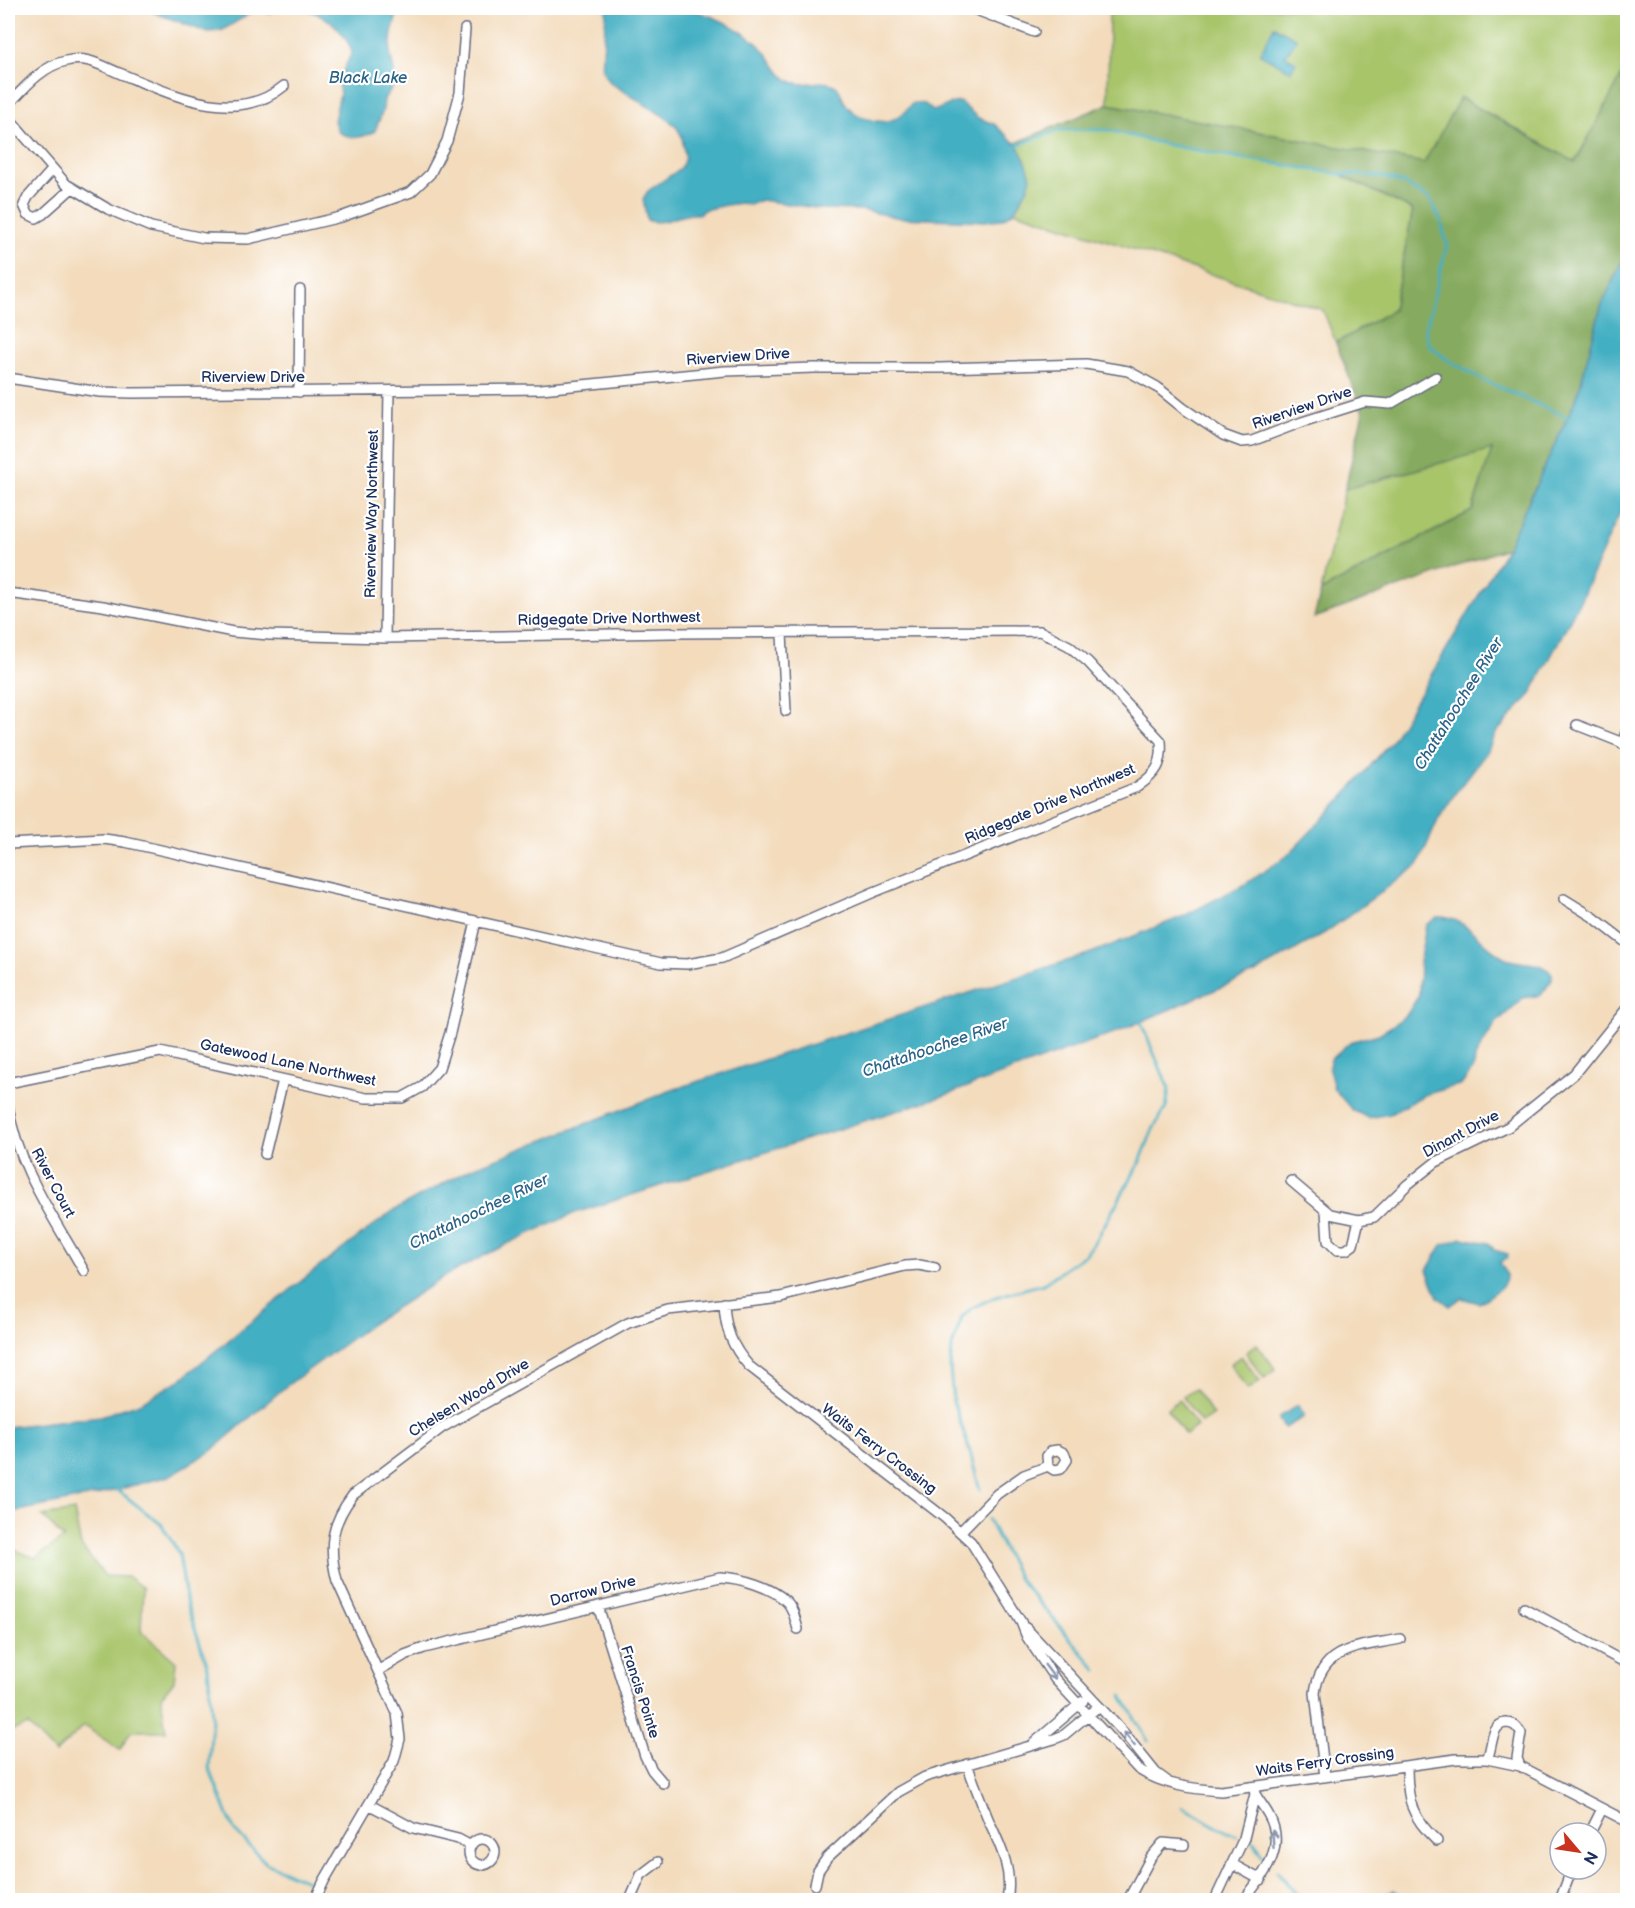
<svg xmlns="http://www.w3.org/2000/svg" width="1635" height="1908" font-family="'Balsamiq Sans',sans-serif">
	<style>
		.green { fill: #a8c56b; stroke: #627a64; stroke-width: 1.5 }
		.forest { fill: #86aa5f; stroke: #506c5e; stroke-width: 1.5 }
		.water { fill: #43afc2; stroke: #2f6f90; stroke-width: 1.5 }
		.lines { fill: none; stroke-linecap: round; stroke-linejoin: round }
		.stream { stroke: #43afc2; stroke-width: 3 }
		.minor-casing { stroke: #676b7f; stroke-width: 12 }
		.minor { stroke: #fff; stroke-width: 9 }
		.oneway { stroke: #8d97ae }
		.labels { text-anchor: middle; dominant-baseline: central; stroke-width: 4.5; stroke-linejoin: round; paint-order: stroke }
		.street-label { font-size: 15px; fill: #1b2f5e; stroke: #fff }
		.water-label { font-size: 16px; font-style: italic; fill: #2b6286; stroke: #fff }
	</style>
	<rect width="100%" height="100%" fill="#fff"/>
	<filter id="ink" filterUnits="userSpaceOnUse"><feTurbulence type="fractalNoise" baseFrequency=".0167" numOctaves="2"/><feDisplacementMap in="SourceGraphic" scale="12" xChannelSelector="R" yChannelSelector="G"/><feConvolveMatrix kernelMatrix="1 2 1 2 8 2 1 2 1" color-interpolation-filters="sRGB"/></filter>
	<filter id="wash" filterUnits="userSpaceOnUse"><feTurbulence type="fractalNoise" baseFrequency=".008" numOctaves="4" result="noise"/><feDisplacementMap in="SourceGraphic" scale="24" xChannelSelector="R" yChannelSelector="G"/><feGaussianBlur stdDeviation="1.35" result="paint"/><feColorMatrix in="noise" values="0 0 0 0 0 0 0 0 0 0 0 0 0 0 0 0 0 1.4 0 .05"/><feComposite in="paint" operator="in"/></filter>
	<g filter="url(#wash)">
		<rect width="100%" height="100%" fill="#f3dbbc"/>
		<path class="green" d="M1109,8H1627V67L1575,162L1461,98L1424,163L1108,104Z
			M1060,130H1107L1168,145L1240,158L1339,174L1413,210L1393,310L1336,343L1323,310L1014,211L1028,188L1026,162L1017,145Z
			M1493,448L1472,511L1321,591L1345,489Z
			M1257,1344L1276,1370L1264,1378L1246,1353Z
			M1241,1356L1260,1381L1248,1390L1230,1364Z
			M1195,1389L1213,1415L1201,1423L1183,1397Z
			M1179,1400L1197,1426L1185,1435L1167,1409Z
			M74,1511L81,1546L105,1576L128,1577L143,1588L141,1631L176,1662L174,1681L161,1697L166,1731H131L120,1750L84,1726L55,1753L28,1725L8,1732V1547L35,1558L64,1538L42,1516Z"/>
		<path class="forest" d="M1627,66V251L1601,307L1577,397L1507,548L1314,618L1321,591L1472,511L1492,449L1345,489L1363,412L1336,343L1393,310L1413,210L1339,174L1240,158L1168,145L1107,130H1060L1017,145L1016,143L1108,104L1424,163L1460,98L1575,162Z"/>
		<path class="water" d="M142,8H279L270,13L254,11L221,31L206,32Z
			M299,8H399L392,32L390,53L394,71L392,88L384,99L383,110L375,131C361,139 352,139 338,132L334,121L340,94L338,82L352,52C343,27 325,13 299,8Z
			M608,8C637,7 672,2 699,12C721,19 746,32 762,48C773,58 777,75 792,82C805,88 819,78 832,84C841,88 840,94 844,101C852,117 881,127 896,118C903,115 908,108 913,103L925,104L933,111C944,108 950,102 960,102L978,118L994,124L1017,145L1026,162L1031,177L1028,188L1014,211L1002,219L985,221L900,218L862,210L822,209L761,200L750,205L741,203L726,205L703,210L700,214C682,211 664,227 647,220L643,199L648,191L681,168L685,158L682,137L676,126L662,115L612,84L605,76L602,68L606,12Z
			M1274,26L1297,39L1285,56L1296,62L1291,71L1260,54Z
			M1627,251V497L1582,597L1531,694L1496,733L1487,752L1456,792L1439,818L1418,865L1326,932L1257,972L1119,1031L943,1096L575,1213L507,1244L445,1276L374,1322L285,1387L210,1452L169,1476L98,1495L8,1513V1427L101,1416L140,1403L180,1380L311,1273L393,1211L472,1168L672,1090L1094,952L1184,916L1245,884L1287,856L1339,802L1391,742L1507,548L1577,397L1601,307Z
			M1438,917C1467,916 1480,945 1504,957C1524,968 1532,957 1552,973V980L1541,995L1523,998L1495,1024L1475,1057L1474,1068L1462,1084L1424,1095L1390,1114L1368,1118L1352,1110L1334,1089L1329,1069L1331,1059L1350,1042L1379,1034L1392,1026L1408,1013L1419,995L1420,959L1426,925Z
			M1462,1238L1489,1243L1494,1250L1508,1254L1507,1259L1500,1262C1502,1267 1506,1270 1506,1275C1507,1287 1488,1297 1479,1303L1461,1298L1450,1306L1438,1297L1427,1270L1442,1245Z
			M1296,1406H1298L1304,1414V1417L1285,1428L1279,1420L1280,1417Z
			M1393,1890L1412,1900H1379Z"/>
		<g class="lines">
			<path class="stream" d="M603,8L607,10
				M1017,145L1060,130H1107L1168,145L1240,158L1339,174L1380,176L1403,183L1430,199L1441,221L1447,245L1425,331L1430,346L1445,358L1483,380L1569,418
				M115,1488L162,1525L179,1554L187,1605L208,1667L212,1717L209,1768L234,1830L266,1863L309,1882L313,1886
				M980,1490L968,1445L953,1401L950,1368L952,1347L962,1317L972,1308L995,1297L1043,1284L1085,1255L1096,1240L1140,1162L1153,1129L1166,1108L1169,1089L1139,1018
				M988,1519L1019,1579L1097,1670
				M1122,1696L1148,1741
				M1183,1807L1215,1826L1237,1836
				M1252,1840L1267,1860
				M1277,1871L1301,1900
				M337,1896L342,1900"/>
		</g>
	</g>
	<g filter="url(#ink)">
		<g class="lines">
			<defs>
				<path id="minor" d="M971,8L1034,32
					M8,105C24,88 42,66 66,61C87,56 100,65 119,73C169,93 235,127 284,86
					M8,117L66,184L108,209L151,227L204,238L248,239L341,217L411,192L430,174L447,141L460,93L465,29
					M53,169L28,197L24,205L28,214L36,218L43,214L72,188
					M8,378L100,392L132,393L541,389L725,371L814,368H940L1086,364L1128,371L1157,387L1183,408L1223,435L1242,442L1252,441L1302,422L1365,402L1390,404L1436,377
					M299,392L300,290
					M8,593L103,606L233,632L270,635L385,638L671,633L1040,631L1069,646L1088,662L1161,741C1163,765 1156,774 1137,787L874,892L722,958L687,964L661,963L595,948L125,842L104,839L8,844
					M782,634L786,711
					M385,638L389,391
					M1577,725L1628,745
					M1622,744L1628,727
					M1564,899L1593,917L1628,944
					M8,1083L160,1052L366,1098H402L422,1087L439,1068L450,1033L476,921
					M8,1106C17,1166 54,1218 84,1271
					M265,1154L283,1080
					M1291,1181L1330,1214L1359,1220L1374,1217L1407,1185L1436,1162L1508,1127L1574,1074L1628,1007
					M1326,1211L1328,1241L1337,1250H1346L1353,1245L1359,1220
					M724,1303C725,1329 732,1347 749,1366L945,1518L971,1542L1021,1622L1027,1637L1055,1679L1138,1769C1163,1785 1192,1789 1221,1791L1456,1759H1487L1520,1766L1628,1822
					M960,1532L997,1494L1024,1475L1048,1466L1054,1470L1061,1469L1067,1460L1064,1453L1058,1450L1051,1451L1047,1456L1048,1466
					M598,1606L645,1756L652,1770L663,1783
					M1524,1608L1628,1664
					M1026,1628L1123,1732L1156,1773L1167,1781
					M379,1670L405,1655L424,1648L720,1577C741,1578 772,1587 787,1602C794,1609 795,1620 798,1629
					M1034,1743L1083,1701
					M1487,1759C1493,1748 1490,1724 1506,1723C1514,1723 1517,1727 1521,1733L1517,1758L1520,1766
					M967,1764C974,1783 981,1802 989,1821C1001,1847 1013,1871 1007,1900
					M1407,1766C1407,1800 1411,1817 1437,1841
					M1325,1777L1315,1693C1321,1645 1362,1647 1400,1639
					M370,1805L413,1828L458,1839L471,1846
					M1590,1833L1602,1809
					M469 1852a13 13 0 1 1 26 0a13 13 0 1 1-26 0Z
					M1232,1864L1261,1880
					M815,1885L818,1871L827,1858L898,1792L925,1777L1054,1739L1064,1735L1099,1706
					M315,1900L324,1881L394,1761L400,1739L397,1713L337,1581C328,1546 331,1524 353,1495L443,1427L628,1323L668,1310L781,1297L905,1266L919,1265L935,1268
					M630,1900L641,1875L658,1862
					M1128,1900L1151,1857L1163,1843L1184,1845
					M1215,1900L1244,1838L1255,1794L1254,1790
					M1244,1900C1263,1875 1288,1848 1268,1814C1264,1807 1259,1801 1255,1794
					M1560,1900L1572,1869"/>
			</defs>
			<use href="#minor" class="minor-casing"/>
			<use href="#minor" class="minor"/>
		</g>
		<defs><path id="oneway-shaft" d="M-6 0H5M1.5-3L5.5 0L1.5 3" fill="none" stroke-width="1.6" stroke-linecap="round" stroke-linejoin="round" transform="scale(1.5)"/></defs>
		<g class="oneway">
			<use href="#oneway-shaft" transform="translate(1050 1672) rotate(53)"/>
			<use href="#oneway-shaft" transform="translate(1129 1739) rotate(-130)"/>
			<use href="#oneway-shaft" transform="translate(1273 1839) rotate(-93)"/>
		</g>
	</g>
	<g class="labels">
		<g class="street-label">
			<text transform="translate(738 357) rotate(-4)">Riverview Drive</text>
			<text x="253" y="377">Riverview Drive</text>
			<text transform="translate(1302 408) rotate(-19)">Riverview Drive</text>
			<text transform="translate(372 514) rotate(-89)">Riverview Way Northwest</text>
			<text transform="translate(609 619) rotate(-1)">Ridgegate Drive Northwest</text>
			<text transform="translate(1050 804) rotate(-23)">Ridgegate Drive Northwest</text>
			<text transform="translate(288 1063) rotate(12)">Gatewood Lane Northwest</text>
			<text transform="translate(1461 1134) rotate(-28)">Dinant Drive</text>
			<text transform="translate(53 1183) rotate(62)">River Court</text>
			<text transform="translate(469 1398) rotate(-31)">Chelsen Wood Drive</text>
			<text transform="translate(879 1449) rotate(37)">Waits Ferry Crossing</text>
			<text transform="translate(593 1591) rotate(-14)">Darrow Drive</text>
			<text transform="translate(640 1692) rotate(72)">Francis Pointe</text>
			<text transform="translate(1325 1762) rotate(-8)">Waits Ferry Crossing</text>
		</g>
		<g class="water-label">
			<text x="368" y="78">Black Lake</text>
			<text transform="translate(1459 704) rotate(-58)">Chattahoochee River</text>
			<text transform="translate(935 1048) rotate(-19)">Chattahoochee River</text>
			<text transform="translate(479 1212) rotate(-26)">Chattahoochee River</text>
		</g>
	</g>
	<rect width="1635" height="1908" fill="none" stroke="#fff" stroke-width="30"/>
	<g transform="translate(1578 1851) rotate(119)"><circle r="28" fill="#ffffff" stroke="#a4acbf" stroke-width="1.5"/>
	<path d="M0-4.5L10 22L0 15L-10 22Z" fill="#c8321e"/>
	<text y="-9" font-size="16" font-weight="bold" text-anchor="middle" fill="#1b2f5e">N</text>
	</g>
</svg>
